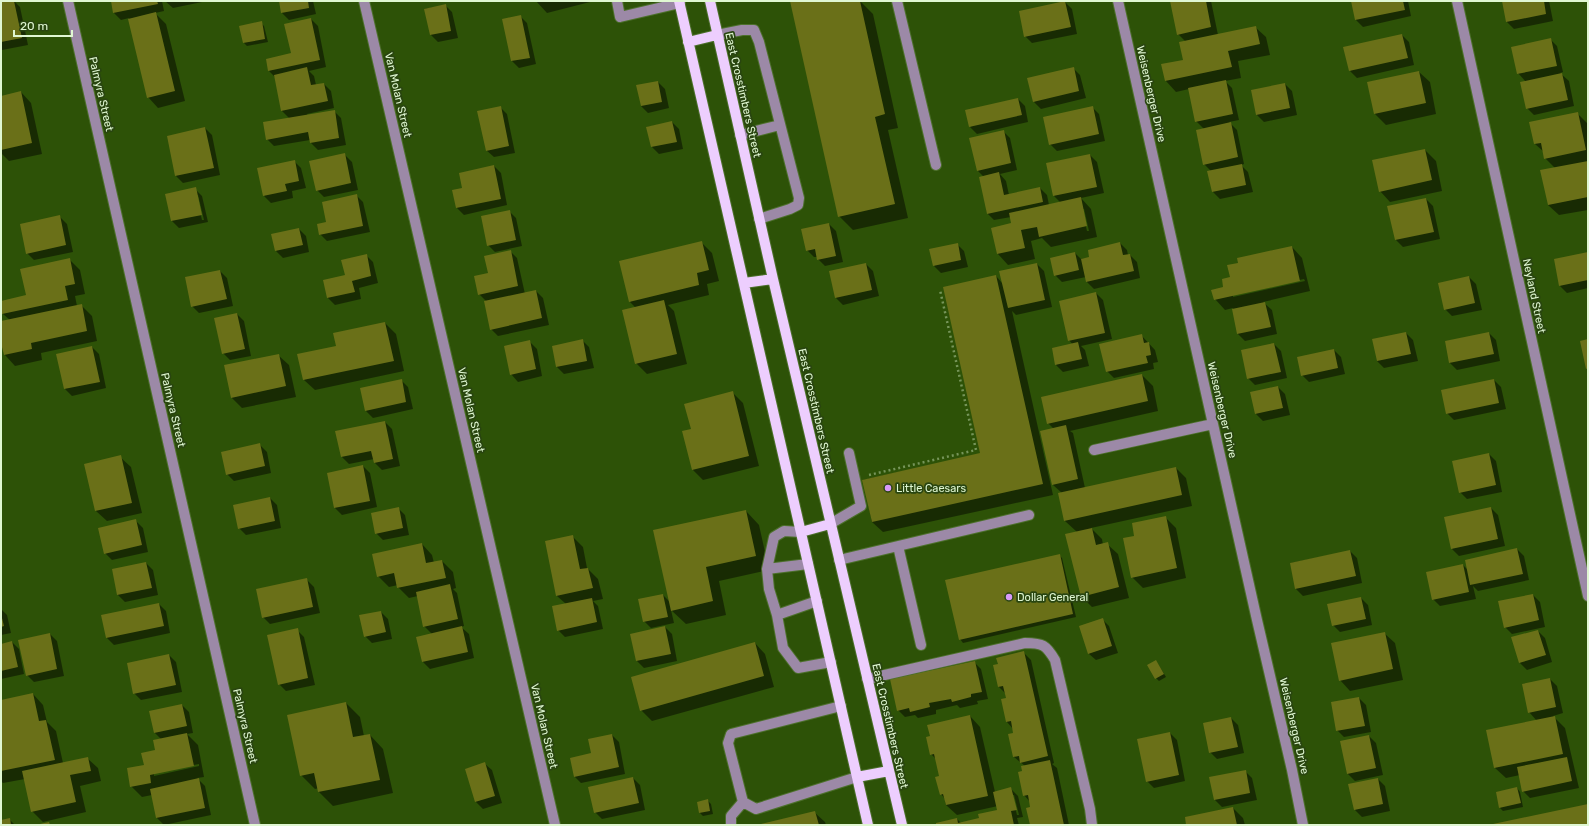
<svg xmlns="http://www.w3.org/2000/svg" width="1589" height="826" font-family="Rubik,sans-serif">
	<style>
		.shadow { fill: #0007; fill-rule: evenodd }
		.building { fill: #6a7018 }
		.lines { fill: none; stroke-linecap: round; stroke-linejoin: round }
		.minor-casing { stroke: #4d702c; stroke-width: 12 }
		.major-casing { stroke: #4d702c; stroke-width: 12 }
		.path { stroke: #76955a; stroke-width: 2.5; stroke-dasharray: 2 3; stroke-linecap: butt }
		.minor { stroke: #9c89a7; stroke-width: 10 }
		.major { stroke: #edcefe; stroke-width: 10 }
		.poi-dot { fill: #d89af8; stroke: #294510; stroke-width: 1.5 }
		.labels { text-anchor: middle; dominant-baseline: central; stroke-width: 3.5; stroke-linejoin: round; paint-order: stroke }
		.street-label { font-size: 11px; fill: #e0f7d2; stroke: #294510 }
		.poi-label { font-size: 11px; fill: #e0f7d2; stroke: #294510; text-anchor: start }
	</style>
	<rect width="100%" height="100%" fill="#2d5207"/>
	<path class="shadow" d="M9,1H14L20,7L28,45L2,50L1,3Z
		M112,1H162L164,11L155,13L166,24L185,101L158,108L148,97L129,18L121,20L114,13Z
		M165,1H207L173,8Z
		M280,1H313L316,14L289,20L282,13Z
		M536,1H594L547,13Z
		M791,1H860L873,14L898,128L888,130L908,218L853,230L839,216Z
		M1171,1H1211L1218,35L1255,27L1266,37L1270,55L1238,61L1241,78L1225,81L1232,88L1239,120L1229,122L1237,130L1244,164L1241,165L1248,172L1253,192L1220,199L1213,192L1211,171L1204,164V129L1196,121L1189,89L1176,92L1166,81L1162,65L1184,61L1186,42L1178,34Z
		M1352,1H1408L1411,16L1363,27L1356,20Z
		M1503,1H1549L1553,21L1514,29L1507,22Z
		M1065,2L1072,9L1077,34L1032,43L1025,36Z
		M445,5L452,12L458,38L438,42L431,35L425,9Z
		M520,16L527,23L536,64L519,68L512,61L504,20Z
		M311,19L318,26L326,67L309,71L314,76L316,85L324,84L331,91L334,108L307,114L308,116L334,111L341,118L346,145L318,150L311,143L310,140L274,146L267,139L290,119L282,111L275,77L269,71L292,54Z
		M261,23L264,26L268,42L247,46L244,43L241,27Z
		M1402,35L1409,42L1414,65L1357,78L1350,71Z
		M1550,39L1557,46L1563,72L1560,73L1569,81L1574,106L1534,115L1527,108L1526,82L1518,73Z
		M1073,68L1080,75L1086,98L1041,109L1034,102Z
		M1419,72L1430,82L1436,114L1386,125L1375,114L1368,83Z
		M658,82L665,89L669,108L648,113L641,106Z
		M1285,84L1292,91L1297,115L1264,122L1257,115L1252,91Z
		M21,92L31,103L42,154L9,161L1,153V97Z
		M1018,99L1025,106L1028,122L977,134L970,127Z
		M500,107L507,114L515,153L494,157L486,150Z
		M1092,107L1099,114L1105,141L1057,151L1050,144Z
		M1577,113L1588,124V210L1559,215L1548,205L1555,168L1545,158L1544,152L1535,144Z
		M672,122L679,129L683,149L659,154L652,147L647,127Z
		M205,128L212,135L220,175L183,183L176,176Z
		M1003,131L1010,138L1017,170L1000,174L1006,181L1009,195L1040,188L1047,195L1049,205L1061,203L1054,196L1090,155L1097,162L1104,193L1081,198L1091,209L1097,237L1051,247L1042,238L1031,241L1035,259L1008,265L998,254L992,229L1013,224L1011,217L994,220L987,213L984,177L978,171ZM1082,209H1084L1089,231H1087Z
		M1425,150L1436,161L1442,191L1390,202L1380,191Z
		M345,155L352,162L358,190L324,197L317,190Z
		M294,161L301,168L306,188L292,191L293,198L271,203L264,196Z
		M494,166L501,173L507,205L464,215L457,208L463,188Z
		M195,189L202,196L208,222L179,228L172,221L166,195ZM196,195H198L204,220H202Z
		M356,195L363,202L370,232L327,241L320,234L328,223Z
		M1426,199L1433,206L1440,239L1403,247L1396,240L1388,207Z
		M509,211L516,218L522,246L495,252L488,245Z
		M60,217L67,224L73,252L34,260L27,253Z
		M829,224L836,231L843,262L825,266L818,259L817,257H814L807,250Z
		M299,229L306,236L309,252L283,258L276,251Z
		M701,242L712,253L719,281L707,284L709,295L668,305L674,311L687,364L647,374L636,363V308L630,302Z
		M1120,243L1127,250L1128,255H1130L1137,262L1140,278L1094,289L1087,282L1086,277L1062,282L1055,275L1075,253L1081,259L1090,258Z
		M957,244L964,251L968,267L941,273L934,266Z
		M1292,247L1302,258L1310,291L1263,302L1272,310L1277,334L1245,341L1238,334L1233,308L1225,310L1215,299L1231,278ZM1304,279L1305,281L1233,297V295Z
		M510,251L517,258L525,294L536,291L543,298L549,325L498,336L491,329L487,302L479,294L489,274Z
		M1588,253V288L1567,293L1560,286Z
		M366,255L373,262L378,283L359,288L361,299L335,305L328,298L325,281L346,276Z
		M69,259L80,270L85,294L75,296L77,306L81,305L92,316L97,341L41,353L42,360L15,366L5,355L1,338V322L10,320L3,314L1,302L27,296Z
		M866,264L873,271L879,296L843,305L836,298Z
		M1037,264L1044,271L1052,307L1016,315L1012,311L1053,495L883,532L872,522L863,480L981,454L996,276L1003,284Z
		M220,271L227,278L233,306L199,313L192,306Z
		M1469,277L1476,284L1482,310L1452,316L1445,309Z
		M1096,293L1103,300L1112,339L1081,346L1085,350L1089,366L1063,372L1056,365L1073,345L1069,340Z
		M237,314L244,321L251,356L230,360L223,353Z
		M385,323L396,334L404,371L315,390L304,380L337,347Z
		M1406,333L1413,340L1418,361L1384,368L1377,361Z
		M1489,333L1496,340L1500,361L1457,370L1450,363L1446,342Z
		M1141,335L1155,350L1158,362L1153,363L1154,369L1114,378L1107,371Z
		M582,340L589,347L594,368L564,374L557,367L553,347Z
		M530,342L537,349L542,376L518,382L511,374Z
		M1274,344L1281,351L1287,378L1255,385L1248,378Z
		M92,347L99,354L106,388L72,396L65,389Z
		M1334,350L1341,357L1345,374L1309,382L1302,375Z
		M278,355L289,365L296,397L242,408L231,397Z
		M1142,375L1153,386L1158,411L1070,431L1073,433L1085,488L1176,468L1186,478L1192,506L1091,528L1102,539L1103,545L1107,544L1118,554L1129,598L1092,607L1081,596L1077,532L1065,521L1059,494L1062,493L1053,485L1054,429L1048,423Z
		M401,380L408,387L413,409L373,418L366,411Z
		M1494,380L1501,387L1506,409L1454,420L1447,413Z
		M1278,387L1285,394L1290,415L1263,421L1256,414L1251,393Z
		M733,393L743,403L759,466L703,480L693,470L692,430Z
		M385,422L392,429L400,466L382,470L375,463L374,459L349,464L342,457L337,432Z
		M260,445L267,452L271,473L234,481L227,474Z
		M1489,454L1496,461L1502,492L1467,499L1460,492Z
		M120,457L131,467L142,513L107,521L96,511Z
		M363,466L370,473L377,507L342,515L335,508L328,474Z
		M270,498L277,505L281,528L246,535L239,528Z
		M398,508L405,515L409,535L383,540L376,533Z
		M1491,508L1498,515L1505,546L1459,556L1452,549Z
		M746,511L759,525L769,570L719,581L726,615L686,624L671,610L674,623L651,628L644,621L663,595L670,602Z
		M1165,517L1176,528L1186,578L1143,588L1132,577L1135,537Z
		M136,521L143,528L148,552L112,560L105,553Z
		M572,536L583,547L587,568L598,579L603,599L593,601L598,606L603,629L565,637L558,630L566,604L557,596Z
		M422,544L432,555L434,563L442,561L453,572L456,588L453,589L457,593L464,626L461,627L469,634L474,658L430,669L423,662L417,638L432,634L424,626L418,596L409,598L398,587V585L389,587L378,576Z
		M1517,549L1524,556L1529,580L1478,591L1473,586L1476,599L1440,606L1433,599L1463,565L1468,570Z
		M1350,551L1357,558L1362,583L1303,596L1296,589L1291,563Z
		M1059,555L1062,558L1076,617L963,643L960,639Z
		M146,563L153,570L158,595L125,602L118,595L113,570Z
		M307,580L314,587L320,613L270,624L263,617Z
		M1533,595L1540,602L1545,627L1512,634L1505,627Z
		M1361,598L1368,605L1372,625L1340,632L1333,625Z
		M159,604L166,611L170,633L114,645L107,638L103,616Z
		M1,609L7,615L11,633L1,635Z
		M381,612L388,619L392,639L372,643L365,636Z
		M1102,619L1109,626L1118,653L1096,660L1089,654Z
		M665,627L672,634L677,661L644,668L637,661Z
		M297,630L304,637L315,685L286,691L279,684Z
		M1538,631L1545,638L1552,662L1527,670L1520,663Z
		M1384,633L1395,643L1403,680L1350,691L1340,680Z
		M50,634L57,641L64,676L34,682L27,675Z
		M12,642L19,649L24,674L1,679V645Z
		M755,643L765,654L774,687L652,721L641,710Z
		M1024,653L1031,660L1054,763L1052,764L1057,768L1069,825H1031L1032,808L1030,802L1024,795V772L1025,766L1014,757L1015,734L1013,729L1007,722L1002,700L1007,699L1005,693L998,686Z
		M169,655L176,662L182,692L141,700L134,693Z
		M1156,661L1166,677L1159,681L1156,678Z
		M974,662L981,669L988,699L977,701L978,704L960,708L957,705L936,710V714L918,718L915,715L905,717L898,710Z
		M1550,679L1557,686L1563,713L1553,716L1565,728L1579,788L1530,798L1523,791L1520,775L1506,778L1495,768L1537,721L1529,712Z
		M33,694L43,705L47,722L56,731L63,763L87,758L98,768L101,781L80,786L86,812L43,822L32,811L25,779L3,783L1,781V701Z
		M1359,698L1366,705L1371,732L1344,737L1337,730Z
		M346,703L360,717L364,736L370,735L383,749L393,793L333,806L319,792V788L315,789L301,775Z
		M182,705L189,712L193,733L187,734L198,745L204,777L197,778L205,786L211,815L164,825L157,818L152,795L142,797L131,786L156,751L161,739L154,732ZM199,764V766L154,776V773Z
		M970,716L980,727L995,792L1011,789L1018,796L1023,817L1017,818L1019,825H937L957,819L961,823L981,819L998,810V806L957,815L946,805L945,799L941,794L940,777L936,759L931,754ZM1012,795H1014L1019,815H1017Z
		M1231,718L1238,725L1244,753L1217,759L1210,752Z
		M1170,733L1177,740L1185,781L1154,788L1147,781Z
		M612,735L619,742L625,774L581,783L574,776L593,754Z
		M1369,736L1376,743L1383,775L1355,781L1348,774L1341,742Z
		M485,764L492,770L502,803L483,809L476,802L466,769Z
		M1245,771L1252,778L1257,800L1222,807L1215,800L1211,778Z
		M633,778L640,785L645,810L602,819L595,812Z
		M1378,779L1385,786L1390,811L1362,817L1355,810Z
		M1517,788L1520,792L1523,807L1503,811L1500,808Z
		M707,800L711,804L713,814L703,816L700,813Z
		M1233,808L1243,818L1245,825H1187Z
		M814,812L825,822L826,825H763Z
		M9,819L15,825H1V821Z"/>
	<path class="building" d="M14,1L22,38L1,42V2Z
		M111,1H157L158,4L113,13Z
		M279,1H308L309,8L281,13Z
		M790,1H860L885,114L875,117L895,204L838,217Z
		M1065,1L1071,27L1024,37L1019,11Z
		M1170,1H1206L1211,27L1177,35Z
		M1351,1H1403L1405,10L1355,20Z
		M1502,1H1544L1546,14L1506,22Z
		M446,4L451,31L430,35L424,9Z
		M156,12L175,91L147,98L128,19Z
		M521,15L530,58L511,61L502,19Z
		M311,18L320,60L268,71L266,59L291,53L284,24Z
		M262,21L265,39L243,43L239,26Z
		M1256,26L1260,44L1228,51L1232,67L1165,81L1161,64L1183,60L1179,42Z
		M1402,34L1408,58L1349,71L1343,47Z
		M1551,38L1557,66L1517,74L1511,47Z
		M307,67L311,85L324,83L328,101L281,111L274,75Z
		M1074,67L1079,91L1033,102L1027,78Z
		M1419,71L1426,103L1374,114L1367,82Z
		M1562,73L1568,100L1526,109L1520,82Z
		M1226,80L1233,114L1195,122L1188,88Z
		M658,81L662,102L641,106L636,85Z
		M1285,83L1290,108L1256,115L1251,90Z
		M21,91L32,143L1,150V96Z
		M1018,98L1022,115L969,127L965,110Z
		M501,106L509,146L486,151L477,111Z
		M1093,106L1099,134L1049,145L1043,117Z
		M335,110L339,138L310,143L308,132L266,140L263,122Z
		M1578,112L1586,150L1544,159L1541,143L1534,144L1529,122Z
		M672,121L677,142L651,147L646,127Z
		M1231,122L1238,157L1203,165L1196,130Z
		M205,127L214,168L175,176L167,136Z
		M1004,130L1011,163L977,171L969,138Z
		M1425,149L1432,180L1379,192L1372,160Z
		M345,153L351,183L316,191L309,161Z
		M1090,154L1097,187L1053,196L1046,163Z
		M295,160L299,181L285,184L287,191L263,196L257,168Z
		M1588,161V197L1548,205L1540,170Z
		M1242,164L1246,185L1212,192L1207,171Z
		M494,165L501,199L456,208L452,190L462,188L459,173Z
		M999,172L1004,195L1040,187L1043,202L987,214L979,177Z
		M196,187L202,215L171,221L165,194Z
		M357,194L363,226L319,235L317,224L326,222L322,202Z
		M1081,197L1087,226L1039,237L1037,227L1021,230L1025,248L997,254L991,228L1011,223L1009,213Z
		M1426,198L1434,232L1395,240L1387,206Z
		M510,210L516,240L487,246L481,216Z
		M60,215L66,245L26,254L20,224Z
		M829,223L836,256L817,260L815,249L806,251L801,229Z
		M299,228L303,245L275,251L271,234Z
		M702,241L709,270L697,273L699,285L629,302L619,261Z
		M1120,242L1123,255L1130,254L1134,271L1086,282L1081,259L1089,257L1088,250Z
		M958,243L961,260L933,266L929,249Z
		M1292,246L1300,281L1214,300L1211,290L1223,287L1222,279L1230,277L1227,265L1238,263L1237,258Z
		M511,250L518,286L478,295L474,276L488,273L484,256Z
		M1075,252L1079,270L1054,276L1050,258Z
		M1588,252V280L1559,286L1554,259Z
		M367,254L371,276L352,281L355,292L327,298L323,280L345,275L341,260Z
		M70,258L75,284L65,286L68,300L2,314L1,301L26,295L20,269Z
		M866,263L872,290L835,298L829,271Z
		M1037,263L1045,300L1008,308L999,271Z
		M220,270L227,299L191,307L185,277Z
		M996,275L1043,484L872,522L862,480L980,453L943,287Z
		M1469,276L1475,303L1444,310L1438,283Z
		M536,290L542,318L490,330L484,301Z
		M1096,292L1105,333L1068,341L1059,301Z
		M664,300L677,354L635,364L622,310Z
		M1265,302L1271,327L1237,334L1232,309Z
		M82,304L87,331L31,343L32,349L4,355L1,343V321Z
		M237,313L245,349L222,354L214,318Z
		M385,322L394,361L303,380L297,354L336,346L333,333Z
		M1406,332L1411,354L1377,361L1372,339Z
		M1489,332L1494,354L1449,363L1445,341Z
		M1142,334L1144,343L1149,342L1151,355L1146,356L1148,363L1106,372L1099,344Z
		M583,339L587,361L556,367L552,346Z
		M1588,339V368L1586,369L1580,341Z
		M530,340L536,369L510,375L504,346Z
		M1078,342L1082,359L1055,365L1052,348Z
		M1274,343L1281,372L1247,379L1241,350Z
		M92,346L100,382L64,389L56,354Z
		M1334,349L1338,368L1301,376L1297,357Z
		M279,354L286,386L231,398L224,365Z
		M1142,374L1148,401L1047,424L1041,397Z
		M402,379L406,402L365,411L360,388Z
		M1494,379L1499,403L1446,414L1441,390Z
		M1278,386L1283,408L1255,414L1250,392Z
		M733,391L749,456L692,470L682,431L691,429L684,404Z
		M385,421L393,459L374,463L371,451L341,457L335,431Z
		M1066,425L1078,479L1052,485L1040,431Z
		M260,443L265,466L226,475L221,452Z
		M1489,453L1496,485L1459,493L1452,461Z
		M121,455L132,503L95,511L84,464Z
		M363,465L370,501L334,508L327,473Z
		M1176,467L1182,495L1064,521L1058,493Z
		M270,497L275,521L238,529L233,505Z
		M399,507L403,528L375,534L371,513Z
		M1491,507L1498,539L1451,549L1444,517Z
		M746,510L756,556L706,567L713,601L671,611L653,530Z
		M1166,516L1177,568L1131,578L1123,538L1134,536L1132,523Z
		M136,519L142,545L104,554L98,528Z
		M1092,528L1096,545L1108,542L1119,587L1081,597L1065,534Z
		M573,535L580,569L588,568L593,588L556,596L545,541Z
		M422,543L426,563L442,560L446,578L397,588L394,573L377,577L372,554Z
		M1517,548L1523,574L1470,585L1465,560Z
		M1350,550L1356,576L1295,589L1290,563Z
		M1060,554L1073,614L959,640L945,580Z
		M146,562L152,588L117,595L112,569Z
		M1463,564L1469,592L1432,600L1426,572Z
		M307,578L313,607L262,618L256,589Z
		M450,584L458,619L423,627L416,592Z
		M663,594L668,617L643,622L638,599Z
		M1533,594L1539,620L1504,628L1498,601Z
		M1361,597L1366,619L1332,626L1327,604Z
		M592,598L597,622L557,631L552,606Z
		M159,603L164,626L106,638L101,615Z
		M381,611L386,632L364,637L359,615Z
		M1,614L4,626L1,627Z
		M1103,618L1112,646L1088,654L1079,626Z
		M462,626L468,652L422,662L416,637Z
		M665,626L671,654L636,661L630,634Z
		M298,628L308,678L278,685L267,635Z
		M1538,630L1546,655L1519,663L1511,637Z
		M1385,632L1393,669L1339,681L1331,643Z
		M50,633L57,669L26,676L18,640Z
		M12,641L18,667L1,671V644Z
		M755,642L764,676L640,711L631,677Z
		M1024,651L1048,756L1020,763L1019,756L1013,757L1008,734L1013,733L1011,721L1006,722L1001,699L1006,698L1003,686L998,687L993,665L998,664L996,658Z
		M169,654L176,685L133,694L127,663Z
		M1156,660L1164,674L1155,679L1147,665Z
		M975,661L982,692L971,694V697L952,702L951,699L929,703L930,707L910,712L909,708L897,711L890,679Z
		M1550,678L1556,707L1528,713L1522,684Z
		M33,693L39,721L46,720L55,760L1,771V700Z
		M1359,697L1365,726L1336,731L1331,702Z
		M346,702L353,737L370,734L380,780L318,792L314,773L300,776L287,715Z
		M182,704L187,726L154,733L149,711Z
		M970,715L988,796L946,805L943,794L940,795L935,777L939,776L934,754L930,755L926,737L930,736L927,725Z
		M1555,716L1563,754L1494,768L1486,730Z
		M1231,717L1238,747L1209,753L1203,723Z
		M1170,732L1179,775L1146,782L1137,739Z
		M187,733L194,766L150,775L151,783L130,787L127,768L144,765L141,753L155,750L153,740Z
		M612,734L619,767L574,777L570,758L591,753L588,739Z
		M1369,735L1376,768L1347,774L1340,741Z
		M88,757L91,771L70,775L76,802L31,812L22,771Z
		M1567,757L1572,781L1522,792L1517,767Z
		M1050,760L1064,825H1030L1026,808L1030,807L1028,795L1023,796L1018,772L1022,771L1021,766Z
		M485,762L495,796L475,802L465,769Z
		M1246,770L1250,793L1214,800L1209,777Z
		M633,777L639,803L594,813L588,787Z
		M199,778L205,808L156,818L150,789Z
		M1378,778L1383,804L1354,810L1348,784Z
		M1011,787L1017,810L1011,811L1014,825H936V823L957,818L958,823L979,818L978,814L997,810L993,792Z
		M1517,787L1521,803L1499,808L1496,792Z
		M708,799L710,811L699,813L697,802Z
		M1588,804V825H1493V824Z
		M1233,807L1237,825H1186L1185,817Z
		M815,811L819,825H761V824Z
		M10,818L11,825H1V820Z
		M49,822L50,825H40V824Z"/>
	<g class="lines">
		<defs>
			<path id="minor" d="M68,1L255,825
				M364,1L555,825
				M617,1L620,17L680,3
				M897,1L936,165
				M1118,1L1257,620L1292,770L1303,825
				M1457,1L1588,596
				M717,35L742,30H754L759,42L799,198L798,205L790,209L759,219
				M740,135L780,125
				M1094,450L1213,424
				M830,524L861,506L849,453
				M898,546L921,645
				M839,560L1029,515
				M767,569L774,537L784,531L801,532
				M817,601L777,615L783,648L798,668L831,662
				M777,615L769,589L767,569L808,564
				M867,679L1025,643C1043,643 1046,645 1055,660L1090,809L1092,825
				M841,706L731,734L728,743L743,802L756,809L857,777
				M731,825V816L743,802"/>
			<path id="major" d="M679,1L868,825
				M710,1L773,279L902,825
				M688,42L717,35
				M744,283L773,279
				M801,532L830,524
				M857,777L889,771"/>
		</defs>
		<use href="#minor" class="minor-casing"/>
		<use href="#major" class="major-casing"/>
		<path class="path" d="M869,475L976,450L940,290"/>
		<use href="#minor" class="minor"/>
		<use href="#major" class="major"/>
	</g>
	<g class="poi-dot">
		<circle cx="888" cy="488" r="4"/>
		<circle cx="1009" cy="597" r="4"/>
	</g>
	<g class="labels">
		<g class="street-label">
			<text transform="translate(101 94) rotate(77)">Palmyra Street</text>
			<text transform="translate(1151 94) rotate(77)">Weisenberger Drive</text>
			<text transform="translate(398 95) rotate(77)">Van Molan Street</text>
			<text transform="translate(743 95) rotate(77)">East Crosstimbers Street</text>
			<text transform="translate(1534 296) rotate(78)">Neyland Street</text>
			<text transform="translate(173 410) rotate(77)">Palmyra Street</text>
			<text transform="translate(471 410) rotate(77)">Van Molan Street</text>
			<text transform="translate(1222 410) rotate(77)">Weisenberger Drive</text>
			<text transform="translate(816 411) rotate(77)">East Crosstimbers Street</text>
			<text transform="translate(245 726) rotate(77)">Palmyra Street</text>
			<text transform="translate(544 726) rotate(77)">Van Molan Street</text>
			<text transform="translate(890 726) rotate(77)">East Crosstimbers Street</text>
			<text transform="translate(1294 726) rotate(77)">Weisenberger Drive</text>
		</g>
		<g class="poi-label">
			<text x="896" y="488">Little Caesars</text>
			<text x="1017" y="597">Dollar General</text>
		</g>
	</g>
	<rect width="1589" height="826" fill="none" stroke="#e0f7d2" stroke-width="4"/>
	<path d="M14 30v6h58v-6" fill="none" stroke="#e0f7d2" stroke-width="2"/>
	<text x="20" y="30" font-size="12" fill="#e0f7d2" stroke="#294510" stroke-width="3" paint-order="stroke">20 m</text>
</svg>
